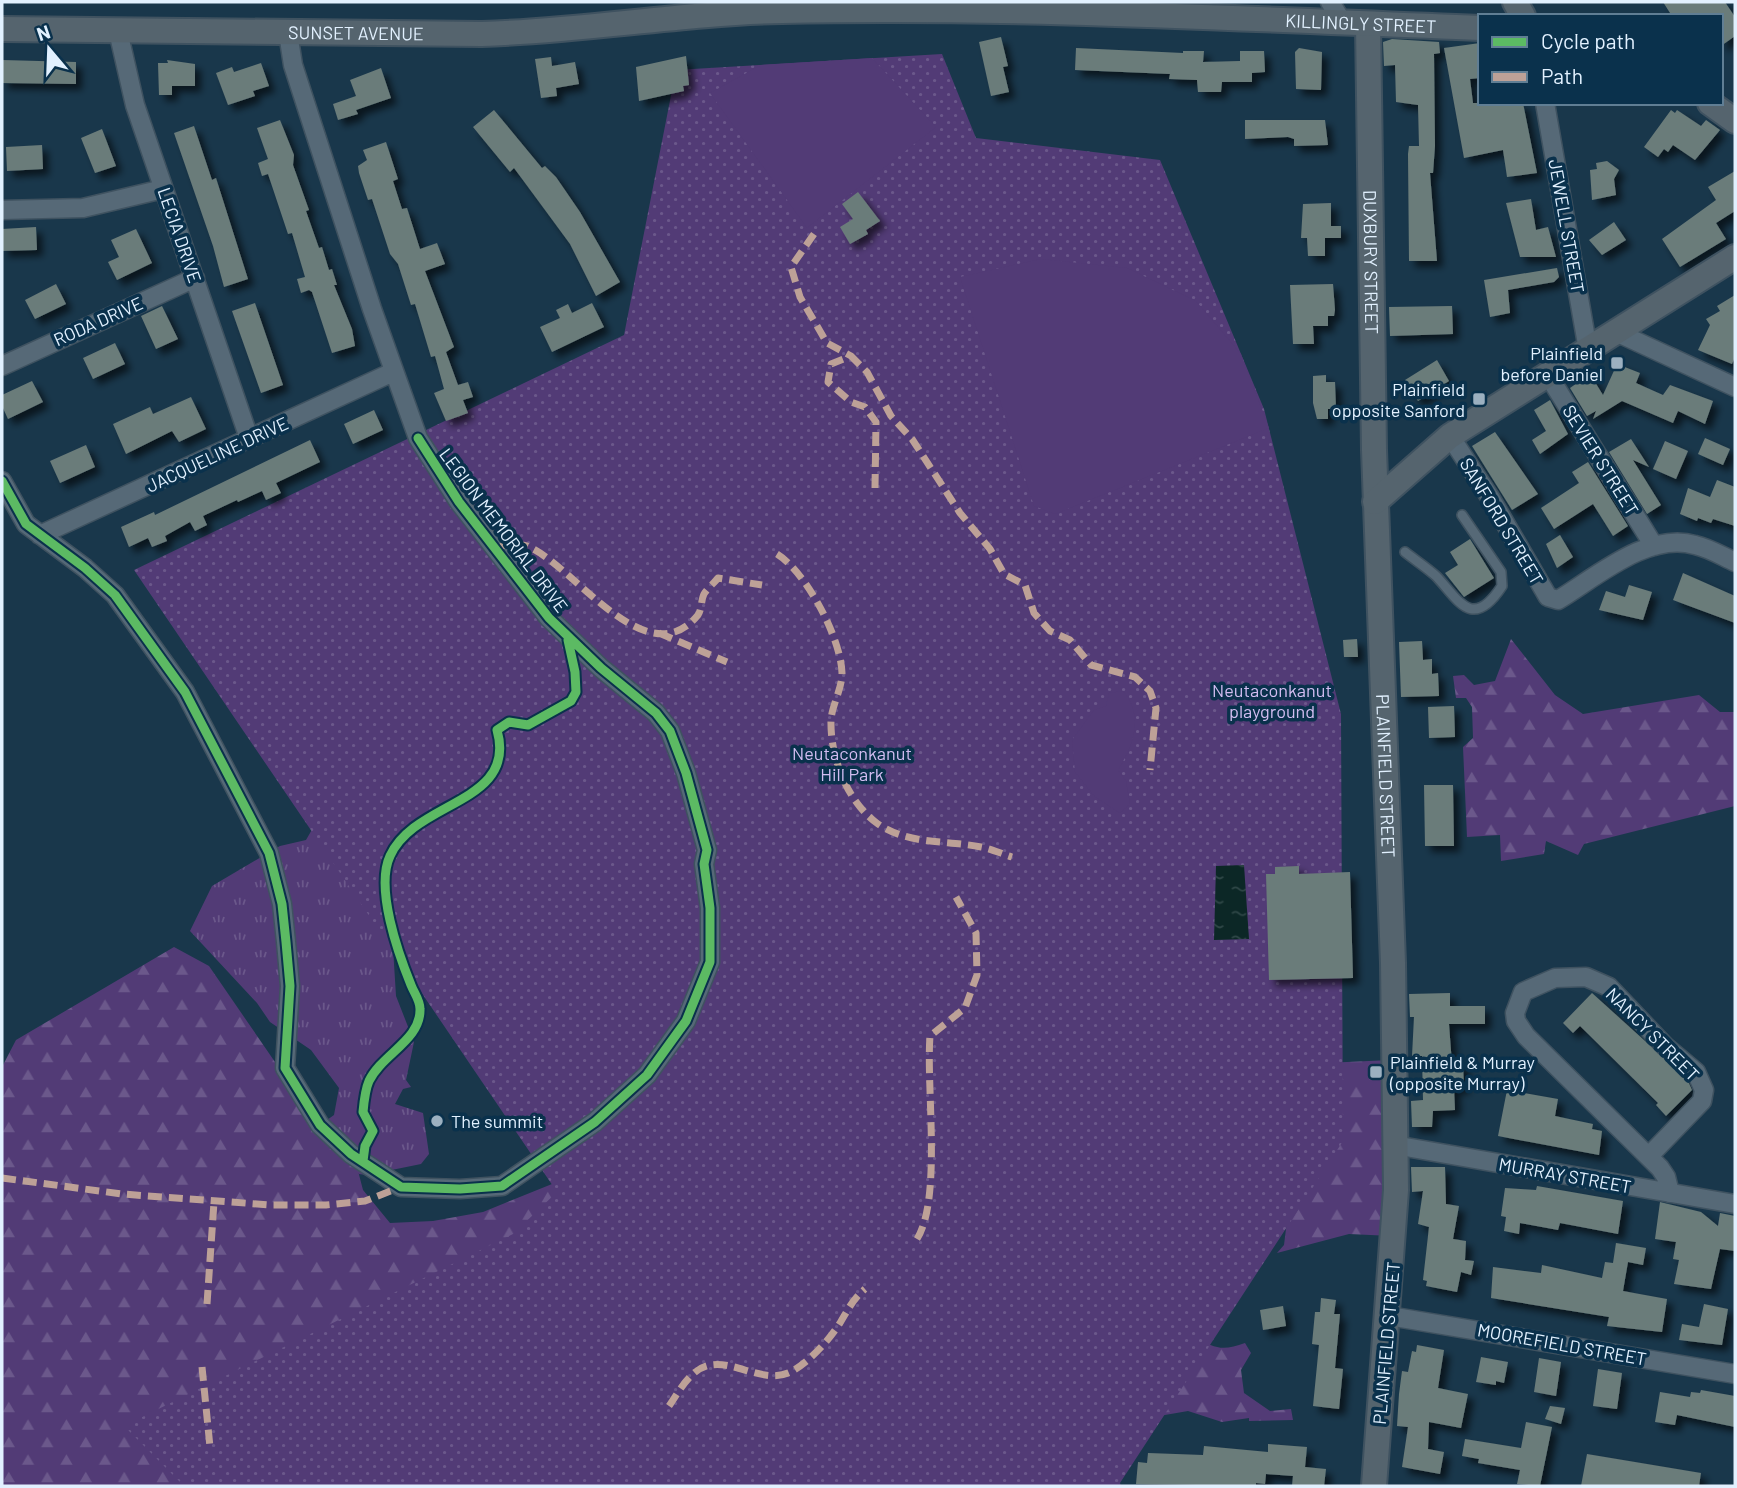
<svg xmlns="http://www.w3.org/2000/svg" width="1737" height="1488" font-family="Barlow,sans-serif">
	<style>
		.grass { fill: url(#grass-tufts) }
		.forest { fill: url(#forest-firs) }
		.park { fill: url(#park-dots) }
		.pitch { fill: #523b76 }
		.water { fill: url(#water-ripples) }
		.building { fill: #6b7c7a; filter: url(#shadow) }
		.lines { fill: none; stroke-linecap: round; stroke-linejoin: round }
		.lane-casing { stroke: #3f5260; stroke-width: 12 }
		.street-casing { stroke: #3f5260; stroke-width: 21 }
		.secondary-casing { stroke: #3f5260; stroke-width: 28 }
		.lane { stroke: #566977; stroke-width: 9 }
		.street { stroke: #566977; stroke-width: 18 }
		.secondary { stroke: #55646e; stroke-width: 24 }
		.quiet { stroke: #bda197; stroke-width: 7; stroke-dasharray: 14 7; stroke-linecap: butt }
		.cycleway-casing { stroke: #0a314c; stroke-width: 13 }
		.cycleway { stroke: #5cba63; stroke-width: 9 }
		.poi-dot { fill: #9cb0c0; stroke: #0a314c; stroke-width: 2.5 }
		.labels { text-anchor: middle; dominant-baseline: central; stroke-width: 7; stroke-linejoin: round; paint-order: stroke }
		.street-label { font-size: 18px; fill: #e2f1ff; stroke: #0a314c }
		.poi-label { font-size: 18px; fill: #e2f1ff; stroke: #0a314c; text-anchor: end }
		.park-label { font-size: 18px; fill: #d3bdf1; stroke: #0a314c }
	</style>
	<defs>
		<pattern id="grass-tufts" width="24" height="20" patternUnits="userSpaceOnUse" patternTransform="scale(1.75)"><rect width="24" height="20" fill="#523b76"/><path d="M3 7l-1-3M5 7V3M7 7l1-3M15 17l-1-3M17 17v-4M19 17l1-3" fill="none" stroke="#6b588b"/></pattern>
		<pattern id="forest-firs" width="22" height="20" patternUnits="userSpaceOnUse" patternTransform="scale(1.75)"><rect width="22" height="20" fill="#523b76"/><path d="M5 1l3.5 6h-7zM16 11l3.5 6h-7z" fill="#6b588b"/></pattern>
		<pattern id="park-dots" width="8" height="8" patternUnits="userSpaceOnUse" patternTransform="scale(1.75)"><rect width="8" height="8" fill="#523b76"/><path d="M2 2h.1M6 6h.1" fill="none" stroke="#6b588b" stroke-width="1.8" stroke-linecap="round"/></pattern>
		<pattern id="water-ripples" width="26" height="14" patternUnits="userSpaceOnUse" patternTransform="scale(1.75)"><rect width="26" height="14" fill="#0c2726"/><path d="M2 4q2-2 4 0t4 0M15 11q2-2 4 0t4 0" fill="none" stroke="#2f4747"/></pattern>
		<filter id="shadow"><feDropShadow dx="6" dy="6" stdDeviation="3.5" flood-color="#0009"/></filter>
	</defs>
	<rect width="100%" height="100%" fill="#19374b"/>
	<path class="grass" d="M340,781L393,948L396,996L414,1042L406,1080L411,1087L403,1089L395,1104L423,1113L429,1154L421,1164L367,1175L359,1174L320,1125L334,1115L339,1088L311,1050L270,1022L257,1003L190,931L212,886L280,846L306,840Z"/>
	<path class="forest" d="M1511,639L1555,695L1583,714L1699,695L1720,712H1735V806L1584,844L1578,855L1546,841L1544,854L1501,861L1500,835L1467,837L1463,747L1473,738L1472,707L1466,698H1456L1453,676L1464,675L1474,685L1495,681Z
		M174,947L209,966L308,1110L357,1167L363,1190L390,1223L433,1221L483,1212L557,1182L1325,1063L1391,1060L1392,1236L1349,1234L1277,1253L1284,1245L1288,1213L1196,1337C1214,1349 1224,1351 1245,1343L1251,1353L1241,1370L1244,1393L1270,1411L1291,1409L1293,1420L1249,1421V1418L1222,1422L1188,1411L1159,1416L1089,1486H2V1067L16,1040Z"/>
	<path class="park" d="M942,54L976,138L1160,160L1264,409L1341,714L1343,1141L1120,1483L1121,1486H184L124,1426L513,1234L557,1192L134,570L624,335L676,70Z"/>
	<path class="pitch" d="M872,58L936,127L807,228L710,93L761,65Z
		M1041,259L1127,268L1196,301L1241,354L1269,428L1055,514L1034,506L960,277Z
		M1123,691C1144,715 1134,745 1118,770L1126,781L1130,804L1120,813L1095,797L1075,772L1072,740L1094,710L1106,706L1109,693Z"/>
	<path class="water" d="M1244,865L1249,939L1214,940L1216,866Z"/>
	<path class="building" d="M1663,2H1725L1735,17V36L1721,46V16H1672Z
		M1001,37L1008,66L1003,67L1009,92L991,96L979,42Z
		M1392,39L1439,42L1440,53L1434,54L1435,146L1433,173H1430L1437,261H1409L1408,154L1409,146H1419L1418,105L1396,102L1395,65L1384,66L1383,42Z
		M1480,43V78L1470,79L1473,103H1523L1537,173L1507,177L1503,150L1464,158L1444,48Z
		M1076,48L1183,53V51H1204L1203,62L1240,61V51H1264L1265,72L1252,73V82H1222L1221,92H1198L1197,80L1169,79L1170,74L1075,70Z
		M1299,48L1322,52L1321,90L1296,89L1295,52Z
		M686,56L689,85L683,86L684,91L639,101L636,67Z
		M551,57L552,66L575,62L579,84L556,88L557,96L541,98L535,59Z
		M2,60L76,62V84L2,83Z
		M167,60L195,64V86H172V95H159L158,63H168Z
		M261,63L269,86L253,91L255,96L228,105L216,73L232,67L234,72Z
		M381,68L391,98L356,110L358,114L338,120L333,104L356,96L350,80Z
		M494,110L542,168L545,166L556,177L580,212L620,282L596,296L570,244L545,210L514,168L510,172L473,127Z
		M1671,110L1675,113L1677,110L1701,126L1706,120L1720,130L1695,160L1673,145L1668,152L1664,149L1658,157L1644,147Z
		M280,120L294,155L293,165L309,210L306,211L319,248L322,247L329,270L332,269L337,285H334L352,329L355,346L332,353L312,292L309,290L301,293L297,279L305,277L292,233L288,234L268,174L262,176L258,163L268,159L257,128Z
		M1245,120H1325L1328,145L1294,146V139L1288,137L1245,139Z
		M194,126L212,180L216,178L248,279L224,287L213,246L174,133Z
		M102,129L116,166L95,173L81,138Z
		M386,142L398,179L393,181L402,209L407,208L420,249L437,243L445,264L425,271L454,347L446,352L458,385L468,382L473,397L463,400L468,413L446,421L434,393L444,389L435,356L431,357L415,304L411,305L398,264L390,254L372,199L368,200L359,173L358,166L367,160L363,150Z
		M42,145L43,169L7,171L6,147Z
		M1607,161L1619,170L1614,179L1616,195L1592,200L1590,170L1597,169L1596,163Z
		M1735,171V211L1716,223L1726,239L1680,267L1662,239L1716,200L1708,187Z
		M858,192L880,221L866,230L868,234L850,244L840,227L853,219L842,204Z
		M1531,199L1536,230L1548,227L1556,257H1520L1506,203Z
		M1331,203V226H1341V238H1325V256H1308L1307,238H1301L1303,204Z
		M1614,222L1626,240L1602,255L1589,240Z
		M36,227L37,250L2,251V229Z
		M136,229L152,263L117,280L108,262L119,257L111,240Z
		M1557,268L1559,277L1554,282L1508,290L1510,313L1490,317L1484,280Z
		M56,284L66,304L35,319L25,300Z
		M1333,284L1335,310L1334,316H1328V326H1313L1314,344H1293L1290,285Z
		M1735,295V357L1732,364L1698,350L1710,325L1706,319L1720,311L1717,306Z
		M255,303L283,385L261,393L232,311Z
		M592,303L604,327L552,352L540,327L560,318L556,310L568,304L572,313Z
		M162,306L178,339L156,349L141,316Z
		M1452,306L1453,334L1390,336L1389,307Z
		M115,343L125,364L93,379L83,358Z
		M1437,360L1449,381L1418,401L1405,380Z
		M1617,364L1640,373L1636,383L1663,395L1670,385L1713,401L1705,424L1678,411L1673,423L1622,401L1593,419L1596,411L1587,416L1570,388L1590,374L1603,395Z
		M1326,375V382H1335L1336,409H1328V419H1317L1313,403V376Z
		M32,381L43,402L8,419L2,406V395Z
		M191,397L206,429L179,442L172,431L126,454L113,424L150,407L153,414Z
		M1550,400L1568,434L1540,454L1532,440L1546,431L1534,410Z
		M374,410L383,430L353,444L344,424Z
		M1495,432L1538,494L1512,510L1472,446Z
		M1705,438L1730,449L1723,465L1698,454Z
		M1631,439L1649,467L1633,460L1661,505L1647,514L1609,452Z
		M310,440L320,462L276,483L281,493L266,500L262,491L238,502L237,500L203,516L207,525L195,531L190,522L165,536L167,541L152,547L148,538L129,547L121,527L154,512L155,515Z
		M1665,441L1688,451L1676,479L1653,469Z
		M86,445L95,467L60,483L50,461Z
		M1588,462L1628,526L1613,536L1593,504L1554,529L1541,508L1579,483L1572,472Z
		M1717,480L1735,487V526L1713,519L1711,523L1698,518L1697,521L1680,514L1688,488L1710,497Z
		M1560,535L1573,557L1557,568L1546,544Z
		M1470,539L1494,578L1464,597L1445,573L1458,565L1450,552Z
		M1683,573L1735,596V623L1673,600Z
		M1629,585L1652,592L1643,620L1599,610L1606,591L1625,597Z
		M1357,639L1358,657H1344L1343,640Z
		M1422,641L1423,660L1432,659V674L1438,673L1439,696L1401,697L1399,642Z
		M1454,706L1455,737L1429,738L1428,707Z
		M1424,785H1453L1454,846H1425Z
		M1299,866V874L1350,872L1353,978L1269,980L1266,874H1275V867Z
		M1450,993V1006H1485V1024H1449L1452,1064L1463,1063L1464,1088H1454L1455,1110L1433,1111L1432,1127H1412L1411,1101L1423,1100L1422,1056H1412L1414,1017H1410L1409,994Z
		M1592,993L1687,1079L1692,1090L1666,1116L1656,1105L1658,1103L1580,1026L1573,1033L1563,1023Z
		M1507,1090L1558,1099L1555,1116L1593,1124L1592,1129L1602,1131L1599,1155L1498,1136Z
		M1411,1167H1445L1446,1204L1459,1206L1453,1239L1466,1241L1465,1260L1474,1261L1471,1275L1461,1272L1457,1292L1426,1286L1427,1281L1423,1280L1429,1227L1418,1224L1423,1191L1412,1192Z
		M1537,1186L1623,1201L1618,1234L1560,1223L1558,1230L1520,1223L1519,1234L1504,1231L1506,1217L1501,1216L1505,1188L1536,1190Z
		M1660,1202L1701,1212L1718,1226L1720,1213L1735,1216V1251L1720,1249L1711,1289L1674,1284L1679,1260L1673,1259L1676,1242L1655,1239Z
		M1616,1243L1646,1248L1643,1265L1628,1262L1623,1291L1667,1299L1662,1332L1607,1326L1609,1317L1491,1298L1493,1267L1541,1273L1542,1265L1602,1278L1605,1262L1613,1263Z
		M1321,1298L1336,1300L1334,1314H1340L1335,1368L1343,1369L1339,1409L1313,1406L1319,1345L1312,1344L1315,1312H1320Z
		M1704,1304L1728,1309L1722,1345L1679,1340L1682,1324L1699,1327Z
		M1283,1306L1286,1326L1263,1330L1260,1310Z
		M1417,1345L1444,1350L1438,1388L1468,1394L1461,1428L1429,1422L1428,1449L1444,1452L1440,1474L1402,1467L1408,1427L1397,1426L1399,1394L1402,1371L1408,1372L1412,1351L1416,1352Z
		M1481,1357L1508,1362L1504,1383L1496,1381V1385L1476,1382Z
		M1539,1358L1561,1362L1556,1396L1534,1392Z
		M1598,1369L1622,1373L1617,1409L1593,1406Z
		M1701,1390L1735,1396V1427L1677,1415L1675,1425L1655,1422L1660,1392L1690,1397L1691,1392L1700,1393Z
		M1550,1406L1565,1408L1561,1424L1545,1419Z
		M1526,1422L1552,1427L1540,1486L1517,1484L1520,1470L1478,1463L1479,1459L1462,1456L1465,1439L1521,1448Z
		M1268,1444L1307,1447L1305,1467L1326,1469L1324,1486H1292L1293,1476L1266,1474L1265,1484L1256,1483V1486L1136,1484L1138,1462L1147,1463L1148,1453L1203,1455L1204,1446L1268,1452Z
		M1587,1454L1701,1473L1699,1486H1581Z"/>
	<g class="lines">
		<defs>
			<path id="lane" d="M1405,552C1415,560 1426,567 1436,576C1458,599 1472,632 1502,586L1501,572L1462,515"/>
			<path id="street" d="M1330,2L1343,23
				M118,31L135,105L249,438
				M1545,103L1588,350
				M2,210L83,208L163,189
				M1616,332L1735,387
				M2,366L195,278
				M1548,375L1654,546
				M1450,436L1491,499L1548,597L1558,600C1595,578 1648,531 1695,545C1709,548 1722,556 1735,562
				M2,481L26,524L85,568L115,595L185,692L269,853L282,904L286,942L290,986L285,1068L320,1125L351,1154L401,1187L460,1189L502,1186L595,1122L647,1075L686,1021L710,962V908L704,864L707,850L686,773L670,731L656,713L601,668L549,618L459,502L418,438L372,309L293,65L288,33
				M40,535L393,372
				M1394,1145L1735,1204
				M1649,1156L1702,1101L1704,1090L1696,1072L1665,1046L1609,987L1586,977L1555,978L1523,992L1515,1013L1516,1021L1526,1036L1660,1168L1666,1177L1670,1193
				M1389,1316L1735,1374"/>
			<g id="secondary">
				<path d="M1515,2L1523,16"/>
				<path id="s1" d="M1368,24L1374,450L1393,963L1396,1190L1374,1486"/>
				<path id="s2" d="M2,29L482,34C583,31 682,13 782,11C1015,6 1247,19 1480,28"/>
				<path d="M1710,103L1735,121"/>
				<path d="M1375,502L1450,436L1735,257"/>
			</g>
		</defs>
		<use href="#lane" class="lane-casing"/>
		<use href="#street" class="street-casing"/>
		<use href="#secondary" class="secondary-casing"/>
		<use href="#lane" class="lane"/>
		<use href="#street" class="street"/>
		<use href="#secondary" class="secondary"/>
		<path class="quiet" d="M814,234L791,267L800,297L827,343L851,356
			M875,488L876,422L865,407L851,402L828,382L831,364L851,356L867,372L891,416L912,439L960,513L990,549L1004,574L1025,585L1034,613L1050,631L1070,640L1091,665L1135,677L1150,691L1156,708L1150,770
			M496,551L506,543C512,544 521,544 527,546C573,564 646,678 698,615C702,609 701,600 704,594C707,589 714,583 718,578L762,585
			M777,554C806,572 841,638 842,673C842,689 832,705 831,720C830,757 847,802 878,824C909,845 946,840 981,847C992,849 1002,854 1012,857
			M659,633L727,662
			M2,1178L122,1194L271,1205H326L365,1201L401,1187
			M917,1239C942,1199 926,1088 930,1036L965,1008L977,975L976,933L956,897
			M207,1304L214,1202
			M202,1367L210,1447
			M669,1406C676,1396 683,1383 692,1375C722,1345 761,1391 794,1370C811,1360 829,1340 840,1323C848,1310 852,1300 865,1289"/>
		<defs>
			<path id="cycleway" d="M2,481L26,524L85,568L115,595L185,692L269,853L282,904L286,942L290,986L285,1068L320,1125L351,1154L401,1187L460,1189L502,1186L595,1122L647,1075L686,1021L710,962V908L704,864L707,850L686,773L670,731L656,713L601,668L549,618L459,502L418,438
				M363,1161L365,1146L373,1131L363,1112C364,1101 365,1090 369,1081C382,1054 421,1040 420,1009C420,1000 414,993 411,985C398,953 375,888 390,856C415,800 518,804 497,730L509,722L528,725L571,701L576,692L575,672L568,640"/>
		</defs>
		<use href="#cycleway" class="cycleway-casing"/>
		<use href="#cycleway" class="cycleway"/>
	</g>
	<g class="poi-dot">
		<rect x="1610" y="356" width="14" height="14" rx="3.5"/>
		<rect x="1472" y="392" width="14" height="14" rx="3.5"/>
		<rect x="1369" y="1065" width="14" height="14" rx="3.5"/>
		<circle cx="437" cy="1121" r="7"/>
	</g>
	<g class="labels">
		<g class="street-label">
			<text stroke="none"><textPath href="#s2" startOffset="1360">KILLINGLY STREET</textPath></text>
			<text stroke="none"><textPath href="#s2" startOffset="354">SUNSET AVENUE</textPath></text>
			<text transform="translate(1567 226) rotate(80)">JEWELL STREET</text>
			<text transform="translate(180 235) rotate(71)">LECIA DRIVE</text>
			<text stroke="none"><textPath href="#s1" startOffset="238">DUXBURY STREET</textPath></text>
			<text transform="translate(98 321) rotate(-24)">RODA DRIVE</text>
			<text transform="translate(217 454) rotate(-25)">JACQUELINE DRIVE</text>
			<text transform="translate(1601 460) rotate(58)">SEVIER STREET</text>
			<text transform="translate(1502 521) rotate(59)">SANFORD STREET</text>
			<text transform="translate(504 530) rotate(53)">LEGION MEMORIAL DRIVE</text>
			<text stroke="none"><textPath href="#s1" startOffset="752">PLAINFIELD STREET</textPath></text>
			<text transform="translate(1653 1034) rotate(45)">NANCY STREET</text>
			<text transform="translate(1565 1175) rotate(10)">MURRAY STREET</text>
			<text transform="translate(1386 1343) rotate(-85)">PLAINFIELD STREET</text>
			<text transform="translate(1562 1344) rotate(10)">MOOREFIELD STREET</text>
		</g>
		<g class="poi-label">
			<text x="1603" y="353">Plainfield<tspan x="1603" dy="21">before Daniel</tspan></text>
			<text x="1465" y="389">Plainfield<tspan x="1465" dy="21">opposite Sanford</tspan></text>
			<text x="1390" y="1062" text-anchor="start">Plainfield &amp; Murray<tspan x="1390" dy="21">(opposite Murray)</tspan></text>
			<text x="451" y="1121" text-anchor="start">The summit</text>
		</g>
		<g class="park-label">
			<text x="1272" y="690">Neutaconkanut<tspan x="1272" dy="21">playground</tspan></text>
			<text x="852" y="753">Neutaconkanut<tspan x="852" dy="21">Hill Park</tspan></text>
		</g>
	</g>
	<rect width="1737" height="1488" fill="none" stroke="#e2f1ff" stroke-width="7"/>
	<rect x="1478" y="14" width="245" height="91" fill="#0a314c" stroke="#607e94" stroke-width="2"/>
	<rect x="1492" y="37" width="35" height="10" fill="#5cba63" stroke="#607e94" stroke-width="2"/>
	<text x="1541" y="49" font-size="21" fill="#e2f1ff">Cycle path</text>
	<rect x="1492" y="72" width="35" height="10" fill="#bda197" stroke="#607e94" stroke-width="2"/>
	<text x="1541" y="84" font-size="21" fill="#e2f1ff">Path</text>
	<g transform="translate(49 49) rotate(341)" stroke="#0a314c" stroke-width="5" paint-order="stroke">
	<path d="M0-5L12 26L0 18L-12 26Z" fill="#e2f1ff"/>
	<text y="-10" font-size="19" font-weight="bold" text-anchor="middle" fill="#e2f1ff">N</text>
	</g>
</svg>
